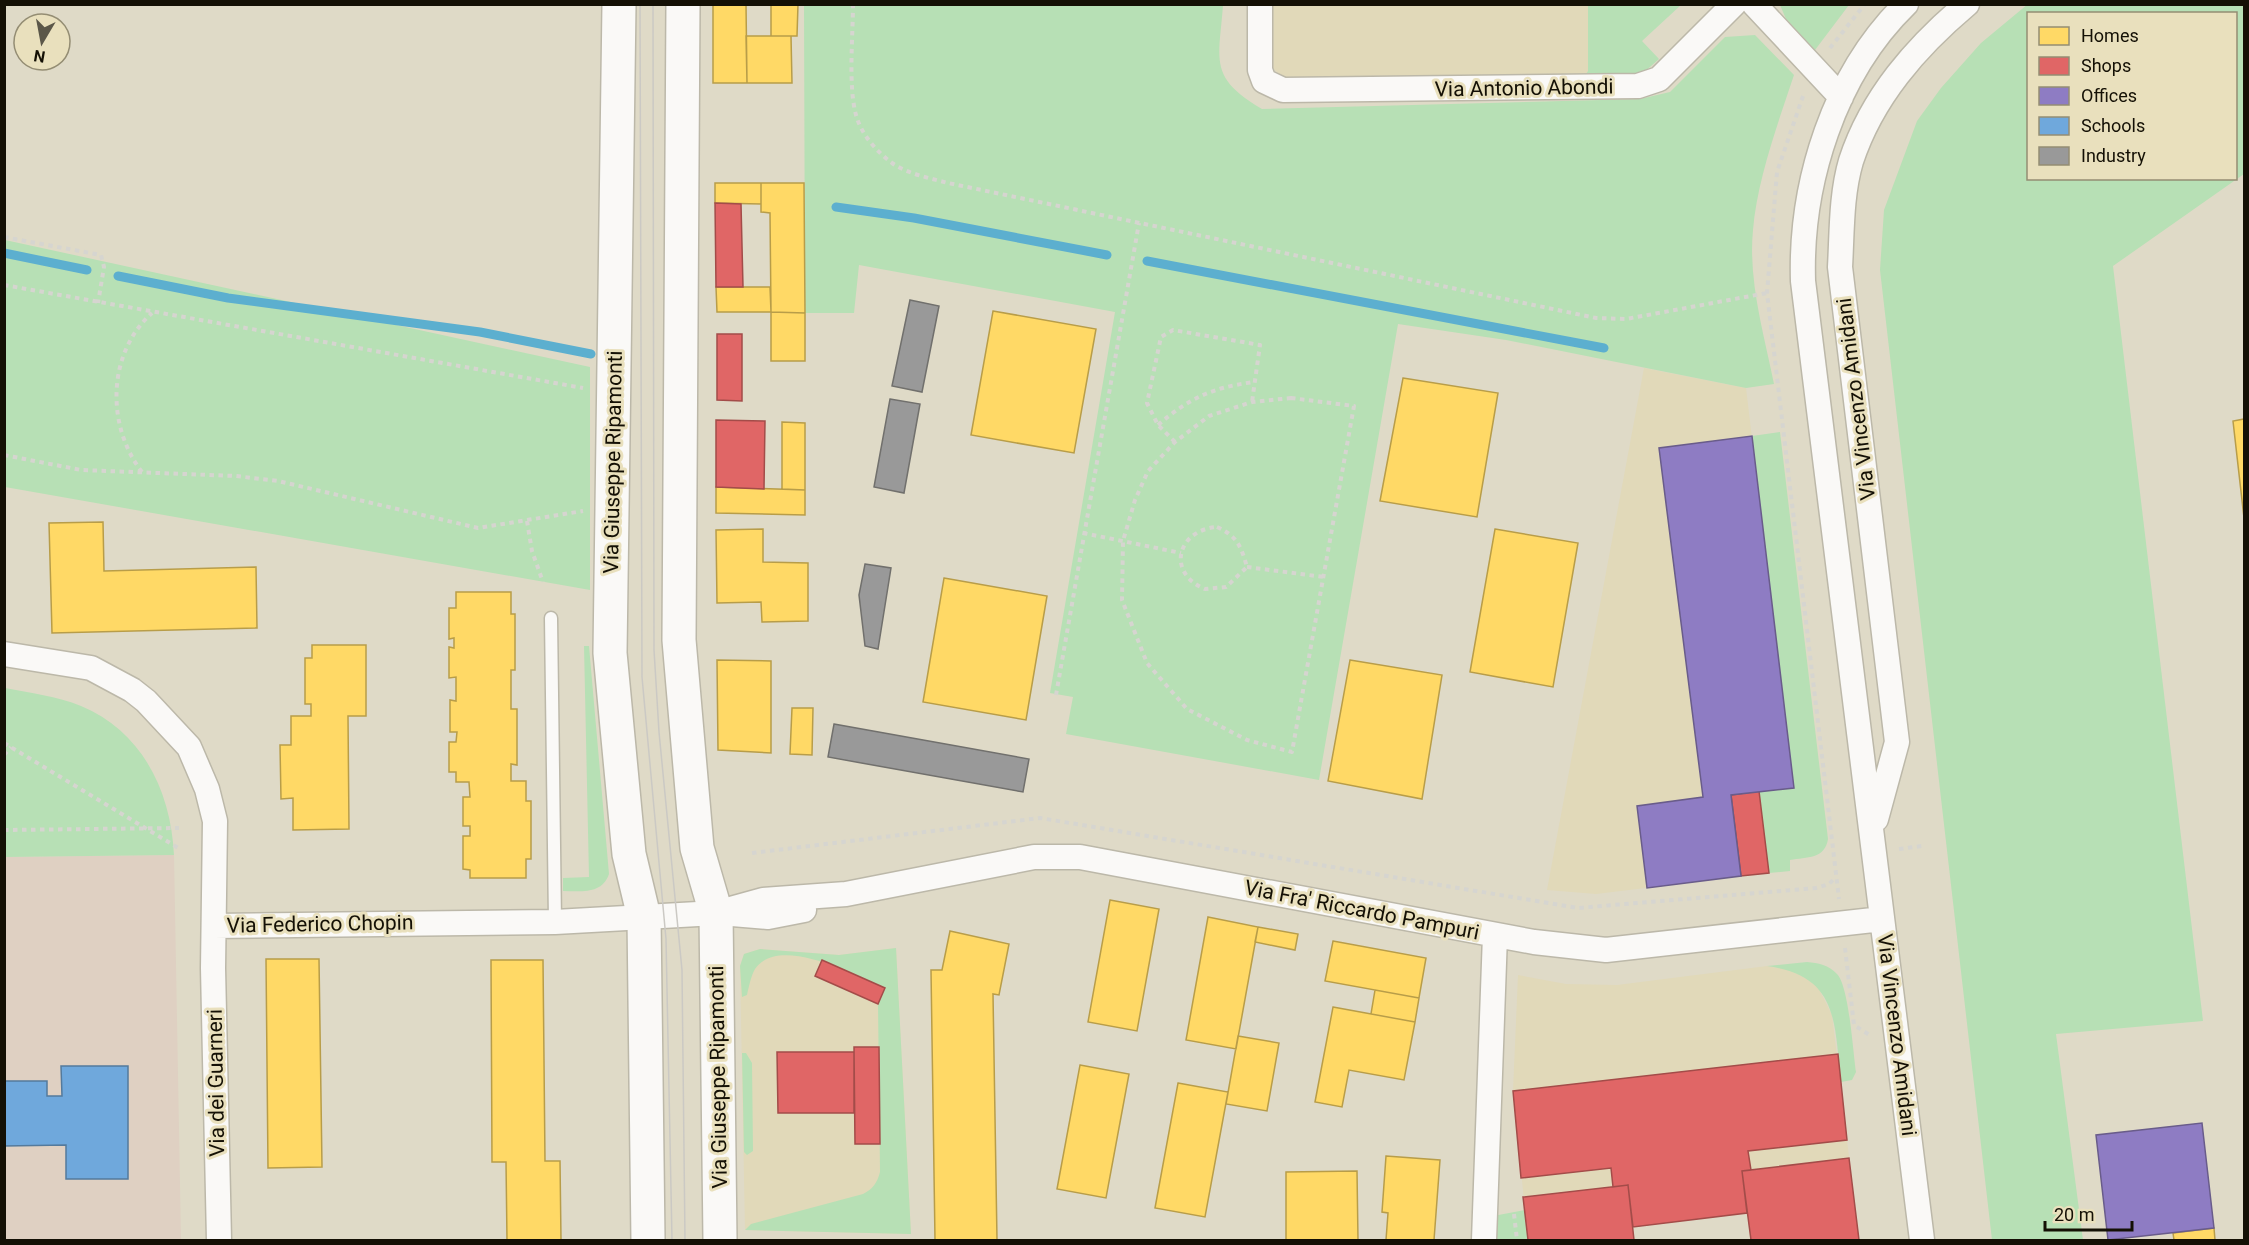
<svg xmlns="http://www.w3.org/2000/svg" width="2249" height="1245" font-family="Roboto,sans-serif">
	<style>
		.built { fill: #e1d9b9 }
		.education { fill: #dfd0c2 }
		.green { fill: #b7e0b5; fill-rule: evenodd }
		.homes { fill: #ffd966; stroke: #b89d49; stroke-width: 1.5 }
		.shops { fill: #e06666; stroke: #a34c49; stroke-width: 1.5 }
		.offices { fill: #8e7cc3; stroke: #695c8a; stroke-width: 1.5 }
		.schools { fill: #6fa8dc; stroke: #547a9c; stroke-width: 1.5 }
		.industry { fill: #999; stroke: #71706d; stroke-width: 1.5 }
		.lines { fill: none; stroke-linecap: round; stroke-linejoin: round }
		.stream { stroke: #5cafcf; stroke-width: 9 }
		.lane-casing { stroke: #bcb8a9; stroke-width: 15 }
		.street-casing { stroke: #bcb8a9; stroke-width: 27 }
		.secondary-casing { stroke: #bcb8a9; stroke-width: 36 }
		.path { stroke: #d6d5d0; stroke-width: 4; stroke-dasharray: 4.5 4.5; stroke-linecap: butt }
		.lane { stroke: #faf9f7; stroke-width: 12 }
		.street { stroke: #faf9f7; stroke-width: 24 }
		.secondary { stroke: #faf9f7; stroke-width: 33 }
		.tram { stroke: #cbc9c4; stroke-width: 1.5 }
		.labels { text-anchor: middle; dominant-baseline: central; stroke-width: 6; stroke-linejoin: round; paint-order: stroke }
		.street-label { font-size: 21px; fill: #141005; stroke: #e9e0bd }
	</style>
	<rect width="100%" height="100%" fill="#dfdac7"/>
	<path class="built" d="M1271,5H1588V71L1584,77L1292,79L1282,76L1273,69Z
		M1644,368L1746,388L1794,788L1759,792L1769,873L1596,894L1547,890Z
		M896,948L911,1234L745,1230L740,966L744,954L760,949L839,955Z
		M1767,966L1793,970L1806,977L1818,987L1832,1015L1859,1240H1751L1747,1213L1633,1227L1634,1240H1528L1513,1091L1518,975L1566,984L1617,985Z"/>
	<path class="education" d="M174,855L181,1240H5L4,857Z"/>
	<path class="green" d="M2028,4L2244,5V174L2113,266L2203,1021L2056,1034L2083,1240H1992L1880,270L1884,210L1917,121L1941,88L1981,43ZM2028,14H2236V178H2028Z
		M804,5H1223C1219,61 1208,77 1262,109L1640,99L1670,92L1725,37L1755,35L1794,75C1778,123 1757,180 1753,230C1748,281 1764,334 1774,384L1746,388L1506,340L1398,324L1319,780L1066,734L1073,697L1050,693L1115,312L859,265L854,313H805Z
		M1588,5H1681L1642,41L1659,59L1642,74L1584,77L1588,71Z
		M1780,5V4L1849,5L1815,50L1786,19Z
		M5,240L590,367V590L5,487Z
		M1780,432L1828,839C1825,859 1807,857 1790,860V871L1769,873L1759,791L1794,788L1752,436Z
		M584,646H589L609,874C602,895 580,891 563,891V878L589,877Z
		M5,688C30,693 57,696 81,706C143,732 171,792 174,855L5,857Z
		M896,948L911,1234L745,1230L751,1224L863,1194C873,1189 877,1183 880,1172L878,1004L884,988C857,976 779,934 755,969C751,976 749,986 747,995L742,997L740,966L744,954L760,949L839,955Z
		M1807,962C1818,963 1829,965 1837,974C1849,986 1853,1052 1856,1072L1852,1080L1841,1082C1834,1022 1839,976 1767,966Z
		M742,1053H746L752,1063L753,1151L747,1155L744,1152Z
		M1525,1210L1528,1240H1492L1493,1216Z"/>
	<path class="homes" d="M713,4H746L747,83H713Z
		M771,4H798L797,36H771Z
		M746,36H791L792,83H747Z
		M715,183H761V204L715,203Z
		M761,183H804L805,313L771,312L770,213L761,212Z
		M716,287H770L771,312H717Z
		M993,311L1096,329L1074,453L971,435Z
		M771,312L805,313V361H771Z
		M1403,378L1498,393L1477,517L1380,501Z
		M2244,419V518L2233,421Z
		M782,422L805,423V490L782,489Z
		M716,487L805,490V515L716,513Z
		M103,522L104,571L256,567L257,628L52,633L49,523Z
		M763,529V562L808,563V621L762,622L761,602L717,603L716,530Z
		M1495,529L1578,543L1553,687L1470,672Z
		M944,578L1047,596L1026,720L923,702Z
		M456,592H511V614H515V670H511V709H517V765L511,764V781H526V801H531V859H526V878H470V870L463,869V836H470V826H463V797H470L469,782H456V772H449V742H456L457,732H450V700L456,701V677L449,678V647L454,648V638L449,639V608H456Z
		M312,645H366V716H348L349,829L293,830V798L281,799L280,745H291V716H311V704H305V658H312Z
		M717,660L771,661V753L718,750Z
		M1350,660L1442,675L1422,799L1328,781Z
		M792,708H813L812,755L790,754Z
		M1110,900L1159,909L1137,1031L1088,1022Z
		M1208,917L1258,927L1236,1049L1186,1040Z
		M1258,927L1298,934L1295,950L1255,942Z
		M950,931L1009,944L999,995L993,994L997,1240H935L931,970H942Z
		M1333,941L1426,958L1419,998L1325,981Z
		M266,959H319L322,1167L268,1168Z
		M491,960H543L545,1161H560L561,1240H507L506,1162H492Z
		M1375,990L1419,998L1415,1022L1371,1014Z
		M1333,1007L1415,1022L1404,1080L1349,1070L1342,1107L1315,1102Z
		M1238,1036L1279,1043L1267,1111L1226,1104Z
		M1080,1065L1129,1074L1106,1198L1057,1189Z
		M1178,1083L1228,1092L1205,1217L1155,1208Z
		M1386,1156L1440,1160L1434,1240H1386L1388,1213L1382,1212Z
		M1357,1171L1358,1240H1286V1172Z
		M2214,1228L2215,1240H2174L2173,1233Z"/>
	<path class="shops" d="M715,203L741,204L743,287H716Z
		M717,334H742V401L717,400Z
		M716,420L765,421L764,489L716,487Z
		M1759,791L1769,873L1741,876L1731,795Z
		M822,960L885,988L878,1004L815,976Z
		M854,1047H879L880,1144H855Z
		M777,1052H854V1113H778Z
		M1838,1054L1847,1140L1748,1151L1751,1170L1742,1171L1747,1213L1633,1227L1628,1185L1613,1187L1611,1168L1521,1178L1513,1091Z
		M1849,1158L1859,1240H1751L1742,1171Z
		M1628,1185L1634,1240H1528L1523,1197Z"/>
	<path class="offices" d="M1752,436L1794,788L1731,795L1741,876L1647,888L1637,806L1703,797L1659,448Z
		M2202,1123L2214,1228L2108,1240L2096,1135Z"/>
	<path class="schools" d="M61,1066H128V1179H66V1145L4,1146V1081H47V1096H62Z"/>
	<path class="industry" d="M910,300L939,306L922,392L892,386Z
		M890,399L920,404L904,493L874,487Z
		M865,564L891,568L878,649L865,646L859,595Z
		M834,724L1029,759L1023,792L828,757Z"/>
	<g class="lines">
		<path class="stream" d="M836,207L914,218L1107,255
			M4,253L87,270
			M1147,261L1604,348
			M118,276L228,298L480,332L591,354"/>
		<defs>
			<path id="lane" d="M551,618L555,922"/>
			<path id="street" d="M1260,4V70L1264,81L1283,90L1638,86L1659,79L1734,4
				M1754,4L1841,97
				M1906,4C1834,74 1800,183 1803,281L1922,1240
				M4,654L91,668L132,690L146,701L189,747L207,789L215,821L213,968L219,1240
				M1876,819L1897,742L1840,267C1842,232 1841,195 1851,161C1872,97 1916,47 1967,4
				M732,914L768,917L804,910
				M214,926L555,922L716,913L763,900L846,894L1034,857H1080L1534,942L1606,950L1882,919
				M1484,1240L1495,935"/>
			<path id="secondary" d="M619,4L610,653L629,854L644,917L648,1240
				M683,4L679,640L697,848L716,913L720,1240"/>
		</defs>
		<use href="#lane" class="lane-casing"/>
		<use href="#street" class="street-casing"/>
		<use href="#secondary" class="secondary-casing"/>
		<path class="path" d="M853,4C853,36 848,86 856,115C861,134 877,152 892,163C908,174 929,178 948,183L1596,318L1626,319L1767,293
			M1830,48L1865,4
			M1803,96L1777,172L1767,293L1839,899
			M4,237L101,255L104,267L98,303
			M4,285L583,388
			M1291,398L1354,406L1292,752L1247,740L1187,709L1147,663L1122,600L1123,541L1135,500L1148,471L1175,442L1209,416L1252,402Z
			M1158,425C1189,398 1214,387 1254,382
			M1175,442L1158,425L1147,403L1161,337L1173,330L1260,345L1252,402
			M4,455L81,470L236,476L278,481L478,528L583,511
			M142,472C106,426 107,353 152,313
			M527,521L532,551L543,582
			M1217,527C1237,536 1241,546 1247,567L1226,587L1205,589C1166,573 1177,530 1217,527Z
			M1083,533L1181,553
			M1247,567L1324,577
			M1056,695L1139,223
			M4,743L180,849
			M4,755L11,747
			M4,830L179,828
			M1899,849L1922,846
			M752,853L1040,818L1578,908L1816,888L1829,884L1835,878
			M1845,948L1854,1025L1871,1036
			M1514,1214L1517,1240"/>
		<use href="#lane" class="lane"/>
		<use href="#street" class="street"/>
		<use href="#secondary" class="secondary"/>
		<path class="tram" d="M640,4L642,677L666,939L672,1240
			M653,4L654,650L659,732L682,970L685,1240"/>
	</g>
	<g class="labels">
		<g class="street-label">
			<text transform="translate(1524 88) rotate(-1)">Via Antonio Abondi</text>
			<text transform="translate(1856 399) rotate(-97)">Via Vincenzo Amidani</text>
			<text transform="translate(613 462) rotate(-89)">Via Giuseppe Ripamonti</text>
			<text transform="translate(1362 910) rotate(11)">Via Fra' Riccardo Pampuri</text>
			<text transform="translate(320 924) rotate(-1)">Via Federico Chopin</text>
			<text transform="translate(1897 1035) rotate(83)">Via Vincenzo Amidani</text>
			<text transform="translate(718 1077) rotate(-91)">Via Giuseppe Ripamonti</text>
			<text transform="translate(216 1083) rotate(-91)">Via dei Guarneri</text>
		</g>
	</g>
	<rect width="2249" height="1245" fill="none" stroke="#141005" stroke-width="12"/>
	<rect x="2027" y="12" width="210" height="168" fill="#e9e0bd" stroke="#948d73" stroke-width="1.5"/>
	<rect x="2039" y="27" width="30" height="18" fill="#ffd966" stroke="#948d73" stroke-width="1.5"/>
	<text x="2081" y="42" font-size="18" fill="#141005">Homes</text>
	<rect x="2039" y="57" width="30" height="18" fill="#e06666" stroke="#948d73" stroke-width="1.5"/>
	<text x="2081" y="72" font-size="18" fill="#141005">Shops</text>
	<rect x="2039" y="87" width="30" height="18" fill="#8e7cc3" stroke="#948d73" stroke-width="1.5"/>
	<text x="2081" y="102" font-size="18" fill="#141005">Offices</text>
	<rect x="2039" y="117" width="30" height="18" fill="#6fa8dc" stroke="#948d73" stroke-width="1.5"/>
	<text x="2081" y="132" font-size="18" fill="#141005">Schools</text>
	<rect x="2039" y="147" width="30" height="18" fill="#999999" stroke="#948d73" stroke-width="1.5"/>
	<text x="2081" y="162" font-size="18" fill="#141005">Industry</text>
	<g transform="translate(42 42) rotate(190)"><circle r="28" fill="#e9e0bd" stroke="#948d73" stroke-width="1.5"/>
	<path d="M0-4.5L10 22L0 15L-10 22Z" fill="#5b5749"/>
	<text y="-9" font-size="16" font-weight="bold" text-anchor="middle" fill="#141005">N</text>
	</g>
	<path d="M2045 1221v9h87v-9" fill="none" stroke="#141005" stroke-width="3"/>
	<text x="2054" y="1221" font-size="18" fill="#141005" stroke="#e9e0bd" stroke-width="4.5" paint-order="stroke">20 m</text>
</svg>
